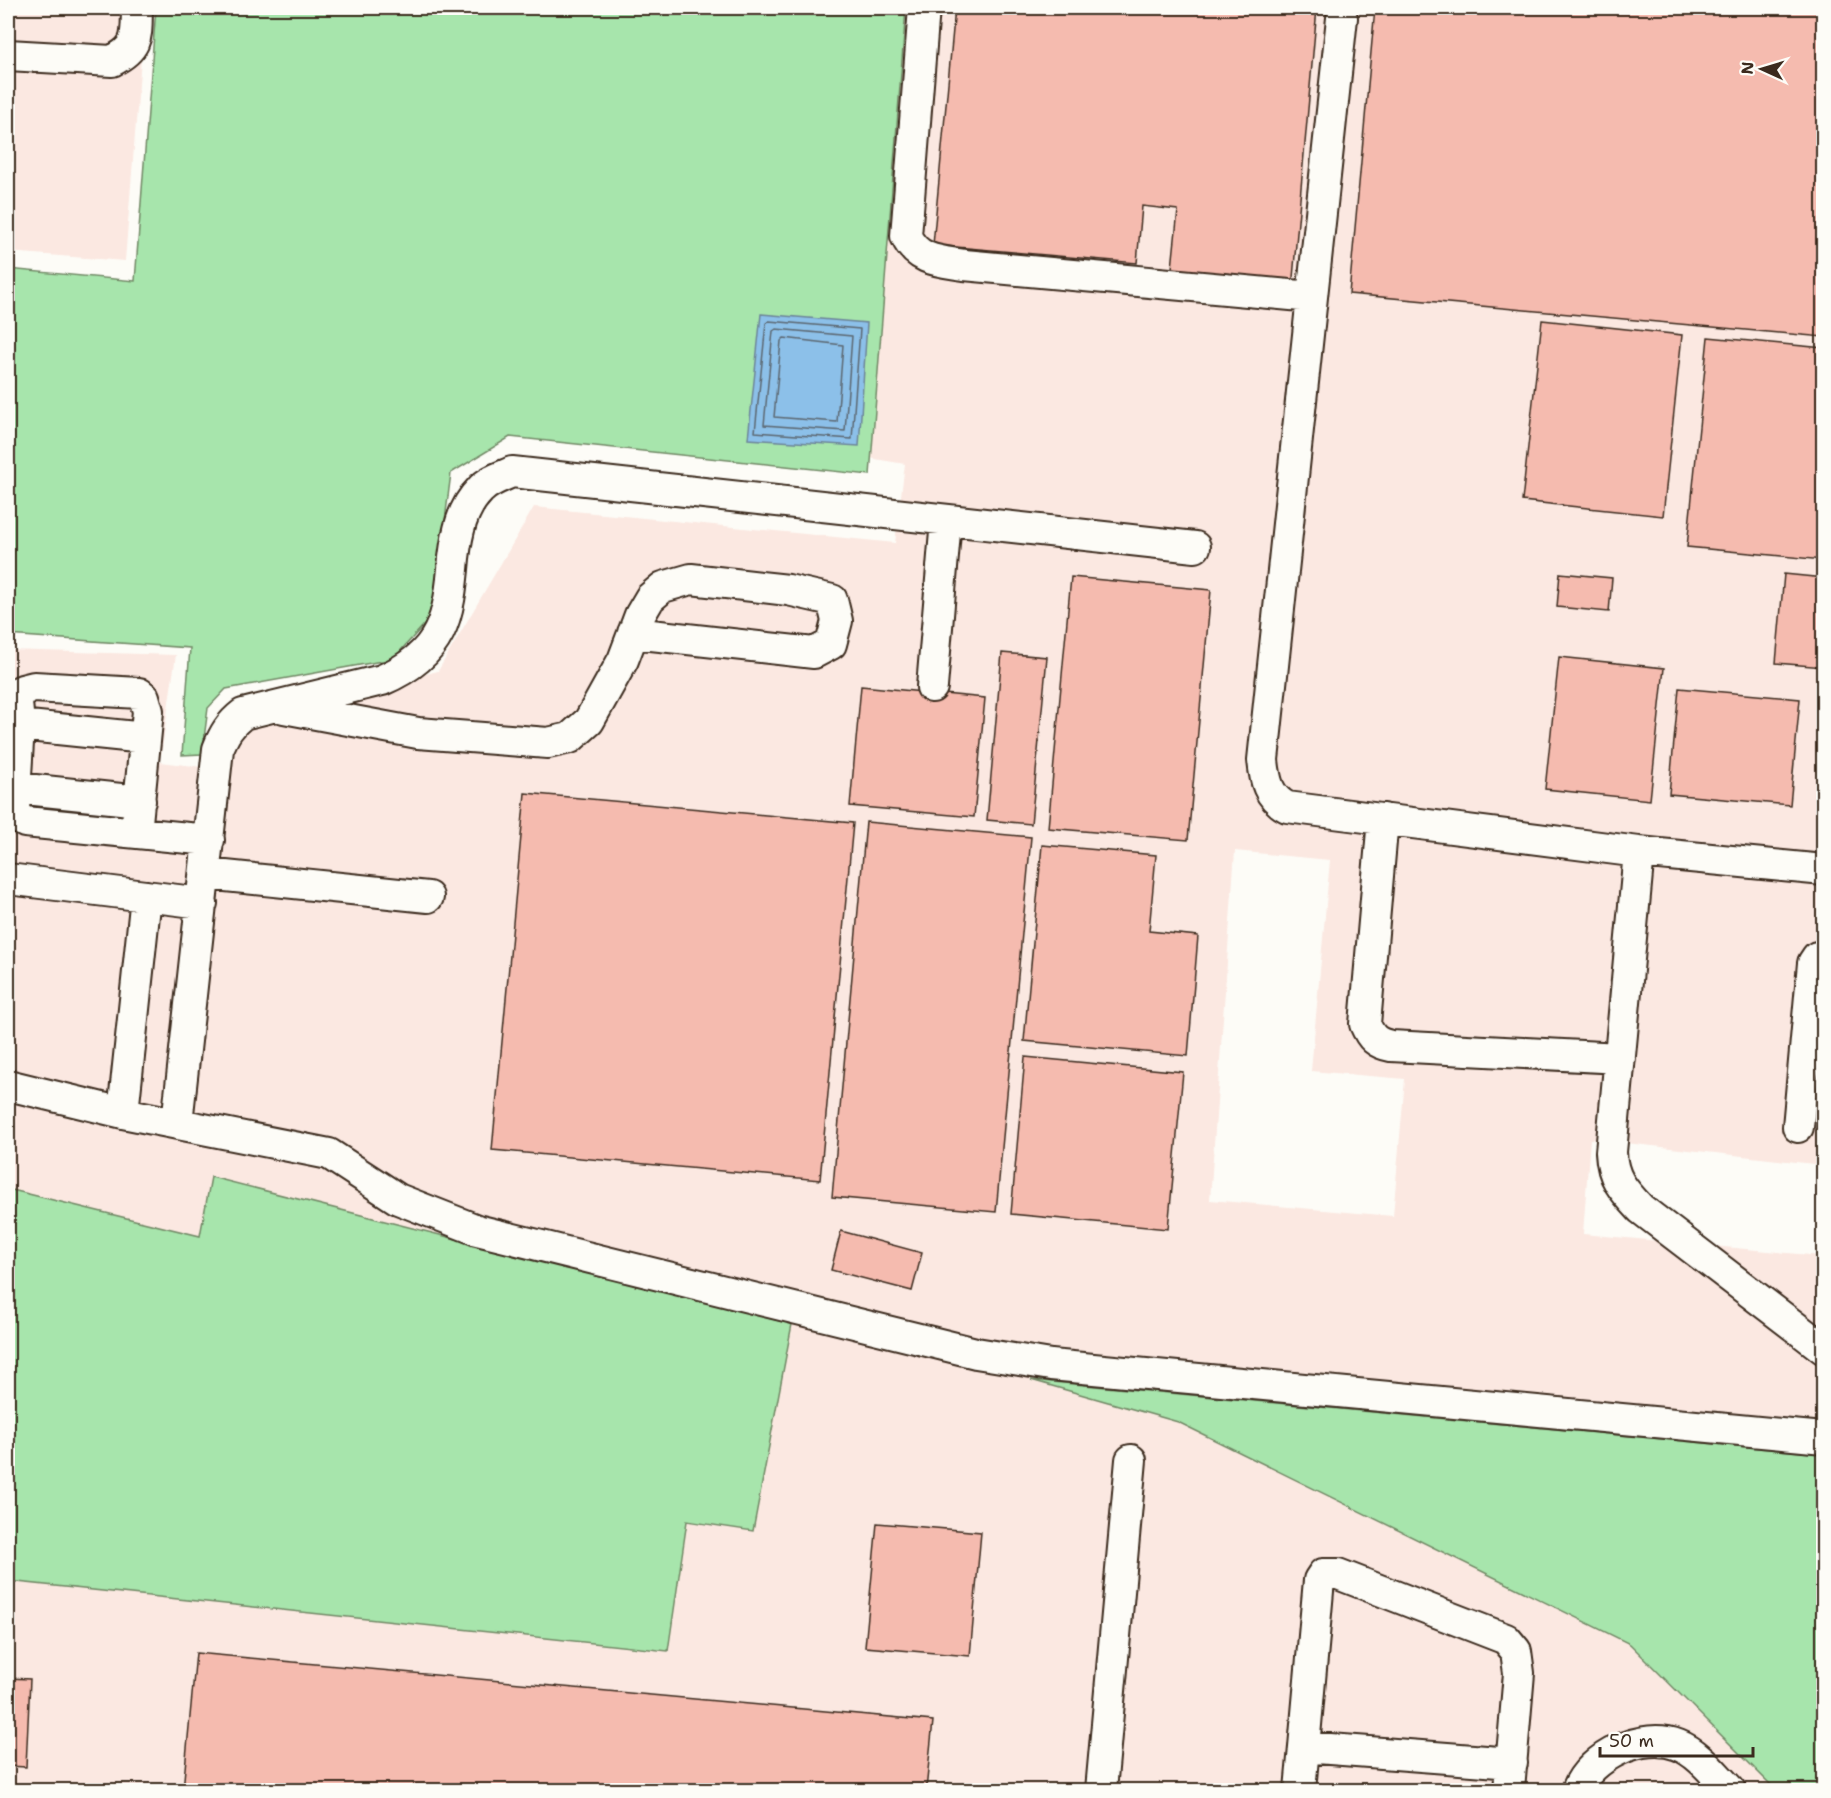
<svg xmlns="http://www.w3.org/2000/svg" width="1831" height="1798" font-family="'Shantell Sans',sans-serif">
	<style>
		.built { fill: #fbe8e1; fill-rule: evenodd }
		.green { fill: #a7e5ac; stroke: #718865; stroke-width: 1.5 }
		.water { fill: #8cc0e9; stroke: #6c8498; stroke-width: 1.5 }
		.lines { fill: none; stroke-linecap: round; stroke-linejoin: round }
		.shore { stroke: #5b666f; stroke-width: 1.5 }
		.building { fill: #f5bbaf; stroke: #3b2a1e; stroke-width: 1.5 }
		.minor-casing { stroke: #3b2a1e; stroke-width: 34 }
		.minor { stroke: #fdfcf7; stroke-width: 30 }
	</style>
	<rect width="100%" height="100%" fill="#fdfcf7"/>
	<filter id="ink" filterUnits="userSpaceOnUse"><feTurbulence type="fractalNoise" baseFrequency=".0167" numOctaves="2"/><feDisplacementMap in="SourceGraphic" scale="12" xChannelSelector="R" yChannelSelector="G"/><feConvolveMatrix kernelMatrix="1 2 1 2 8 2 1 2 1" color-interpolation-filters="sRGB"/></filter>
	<g filter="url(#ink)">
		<path class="built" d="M8,8H145L125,261L8,252Z
			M893,8H1823V1165L1590,1139L1583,1234L1821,1256L1823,1224V1790H8V650L176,655L160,762L220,769L244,722L438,671L534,507L895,543L905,464L857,456ZM1235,851L1330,860L1311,1071L1405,1079L1393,1216L1210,1200Z"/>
		<path class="green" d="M156,8H906L870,475L510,437L451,473L433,615L393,659L226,689L208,708L202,754L182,755L190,648L8,635V269L135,281Z
			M211,1177L792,1324L753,1531L687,1521L668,1651L8,1581V1189L200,1236Z
			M1031,1380L1823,1454V1790H1776L1630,1644L1178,1422Z"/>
		<path class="water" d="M761,314L867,323L859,446L748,439Z"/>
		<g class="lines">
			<path class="shore" d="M769,321L860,329L852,439L755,432L766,323Z
				M776,329L852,336L845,431L764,425L773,331Z
				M784,338L843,345L837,422L774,417L781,341Z"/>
		</g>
		<path class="building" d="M955,8H1317L1292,289L1171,278L1178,210L1142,206L1137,263L933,245Z
			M1375,8H1824V337L1349,294Z
			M1542,320L1682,335L1663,516L1522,501Z
			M1708,337L1824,348L1823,560L1687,547Z
			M1560,573L1612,578L1609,612L1557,607Z
			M1784,574L1824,578V667L1776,663Z
			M1071,577L1211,590L1188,840L1048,828Z
			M1002,653L1047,657L1031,824L987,820Z
			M1559,657L1664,668L1650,800L1545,789Z
			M861,686L985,698L974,817L850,806Z
			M1679,688L1800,699L1790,805L1669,794Z
			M525,793L853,823L820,1180L492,1150Z
			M866,822L1031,837L996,1212L832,1197Z
			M1042,845L1156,855L1149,931L1198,936L1188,1056L1024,1041Z
			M1025,1057L1183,1072L1168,1229L1011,1214Z
			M841,1231L922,1253L912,1291L831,1270Z
			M877,1523L981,1532L970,1656L865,1647Z
			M196,1653L933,1721L926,1790H183Z
			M8,1678L30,1679L26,1767L8,1766Z"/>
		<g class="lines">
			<defs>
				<path id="minor" d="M924,8L906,236C917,261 940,261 964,265L1312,297L1263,760C1265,780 1268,797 1287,807L1639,852L1611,1152C1612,1178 1623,1190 1641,1209L1824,1349
					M8,55L112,61C140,47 136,35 137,8
					M1312,297L1342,18
					M932,687L946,520
					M284,708L418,733L548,743L570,738L589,721L623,660L640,615L650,598L663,587L691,579L788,590L832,600L837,621L831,644L814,653L633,633
					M19,725L145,738
					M16,788L140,801
					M1383,819L1365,1024C1371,1038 1376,1043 1391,1046L1620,1058
					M136,833L148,711L144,697L139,693L34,687L22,690L18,694L17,702L19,725L14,810L17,817L25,822L209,840
					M1639,852L1824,870
					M206,874L428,897
					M8,879L202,903
					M8,1085L123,1113L329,1154L398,1199L477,1230L976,1353L1051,1365L1824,1438
					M123,1113L146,896
					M177,1123L218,749C224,734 230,724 243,714L382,680C443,654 449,618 454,558C457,533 462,508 480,490C488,481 501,477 512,472L1195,547
					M1798,1127L1813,963L1817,957L1824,956
					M1304,1747L1319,1580L1323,1574H1338L1506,1639L1516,1651L1519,1673L1509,1790
					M1101,1790L1131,1460
					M1300,1790L1304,1747L1512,1763
					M1577,1790C1590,1756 1643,1731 1678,1745C1699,1753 1715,1775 1730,1790"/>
			</defs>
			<use href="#minor" class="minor-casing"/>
			<use href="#minor" class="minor"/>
		</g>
	</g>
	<rect width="1831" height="1798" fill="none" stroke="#fdfcf7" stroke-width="30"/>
	<rect x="15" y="15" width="1801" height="1768" fill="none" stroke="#3b2a1e" stroke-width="2" filter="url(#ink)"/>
	<g transform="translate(1762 69) rotate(274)" stroke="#fdfcf7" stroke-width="4.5" paint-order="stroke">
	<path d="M0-4.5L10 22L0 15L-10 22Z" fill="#3b2a1e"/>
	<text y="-9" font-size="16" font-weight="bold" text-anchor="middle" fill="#3b2a1e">N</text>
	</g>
	<path d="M1600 1747v9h153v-9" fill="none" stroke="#3b2a1e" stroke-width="3"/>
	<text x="1609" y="1747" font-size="18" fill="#3b2a1e" stroke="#fdfcf7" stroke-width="4.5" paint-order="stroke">50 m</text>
</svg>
